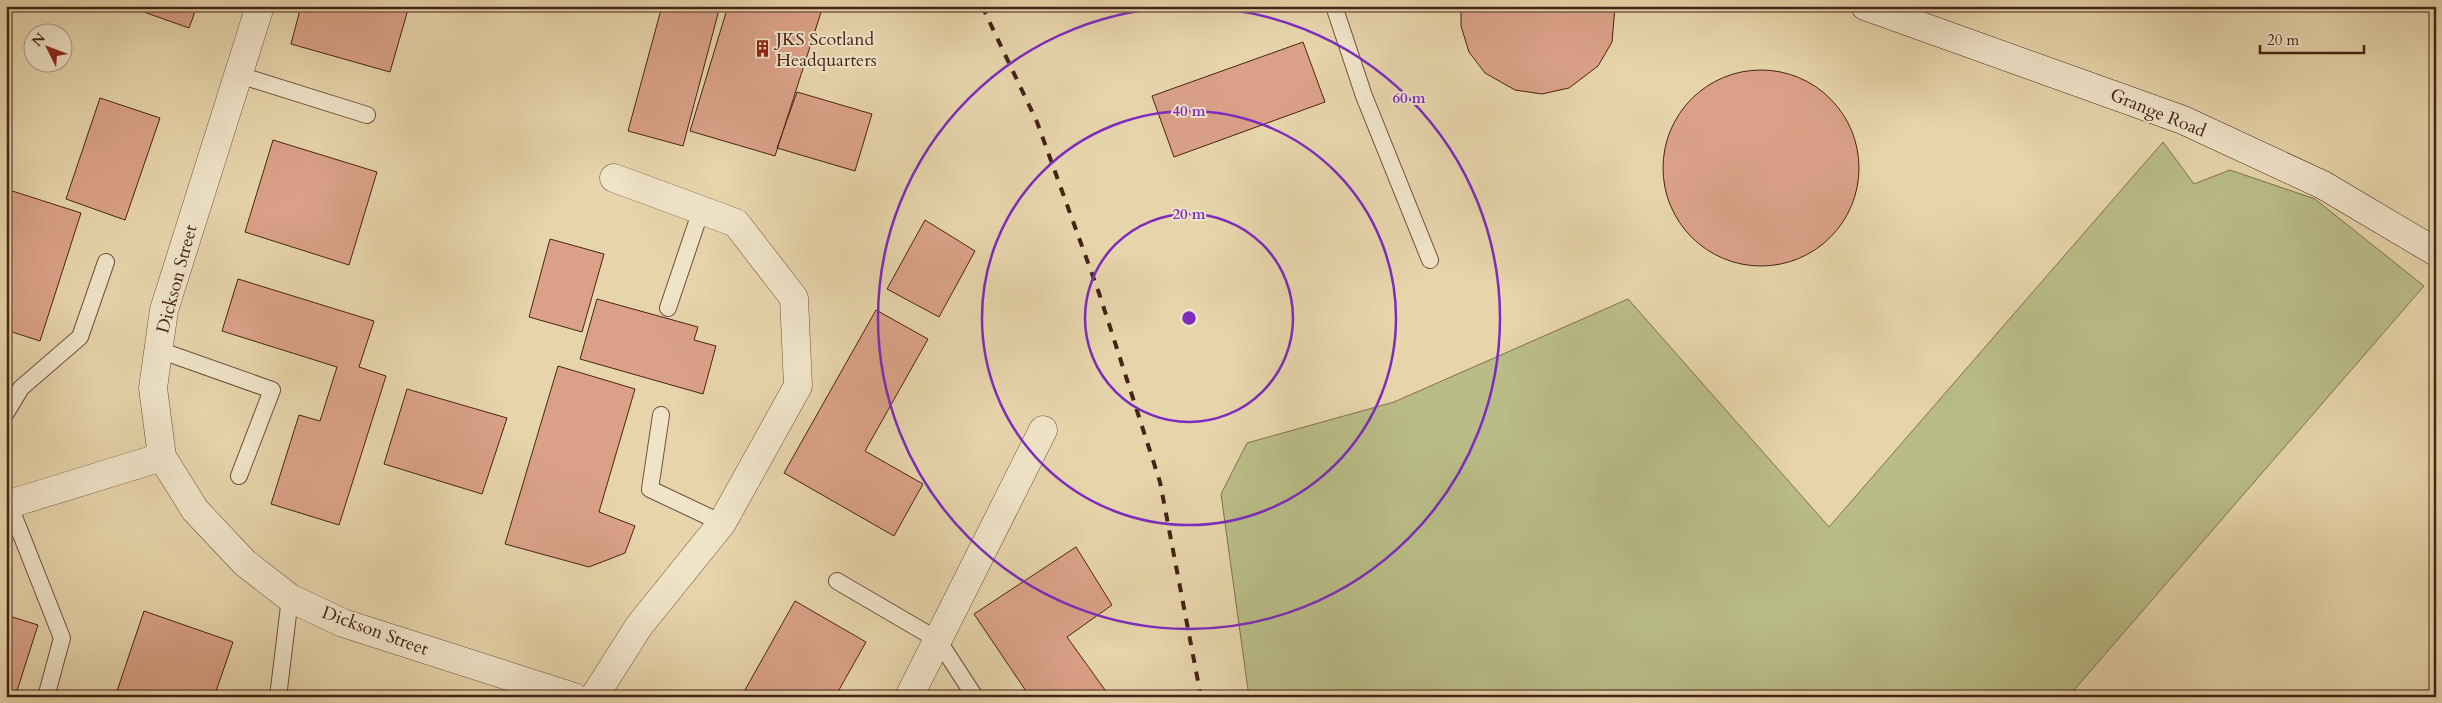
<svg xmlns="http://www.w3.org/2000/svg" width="2442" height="703" font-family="Cardo,serif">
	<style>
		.green { fill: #b9bc86; stroke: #80704e }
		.building { fill: #daa188; stroke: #462316 }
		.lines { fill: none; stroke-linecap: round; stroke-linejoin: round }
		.lane-casing { stroke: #6e4f3b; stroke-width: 18 }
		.street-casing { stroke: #6e4f3b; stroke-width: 29 }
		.secondary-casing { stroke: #462316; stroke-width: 29 }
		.lane { stroke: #efe3c8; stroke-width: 16 }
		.street { stroke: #efe3c8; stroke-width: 28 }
		.secondary { stroke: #efe3c8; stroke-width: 28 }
		.rail { stroke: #462316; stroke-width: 4; stroke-dasharray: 9 9; stroke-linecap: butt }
		.ring { fill: none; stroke: #7b2cbf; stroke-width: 2.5 }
		.labels { text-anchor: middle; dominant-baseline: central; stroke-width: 4; stroke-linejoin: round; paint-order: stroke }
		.poi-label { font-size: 18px; fill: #462316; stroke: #efe3c8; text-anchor: start }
		.street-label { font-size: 18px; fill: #462316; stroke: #efe3c8 }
		.centre { fill: #7b2cbf; stroke: #efe3c8; stroke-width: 2.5 }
		.ring-label { font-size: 15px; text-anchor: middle; font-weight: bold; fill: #7b2cbf; stroke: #efe3c8; stroke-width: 4; stroke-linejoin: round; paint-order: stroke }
	</style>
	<rect width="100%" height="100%" fill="#e7d4ab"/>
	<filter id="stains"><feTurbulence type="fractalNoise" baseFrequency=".004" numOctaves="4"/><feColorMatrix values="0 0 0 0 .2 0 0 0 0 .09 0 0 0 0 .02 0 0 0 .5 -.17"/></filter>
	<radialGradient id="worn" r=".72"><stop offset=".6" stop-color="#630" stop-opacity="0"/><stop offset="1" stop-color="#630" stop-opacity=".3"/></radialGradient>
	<path class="green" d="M2163,142L2194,184L2230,170L2315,199L2424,286L2068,697H1249L1221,494L1247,443L1394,402L1628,299L1829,527Z"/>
	<path class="building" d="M127,6H197L189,28Z
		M301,6H409L390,72L291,44Z
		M662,6H720L683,146L628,131Z
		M728,6H823L775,156L690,131Z
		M1461,6H1615L1612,42L1598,66L1569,88L1542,94L1515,90L1485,73L1469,52L1461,26Z
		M1303,42L1325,102L1174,157L1152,96Z
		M1663 168a98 98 0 1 1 196 0a98 98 0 1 1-196 0Z
		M797,92L872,114L855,171L777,148Z
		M100,98L160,118L125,220L66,199Z
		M273,140L377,172L349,265L245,232Z
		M6,189L81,213L40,341L6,330Z
		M925,220L975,251L939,317L887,289Z
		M550,239L604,254L582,332L529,317Z
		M238,279L374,321L359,367L386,376L339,525L271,504L299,415L320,421L337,367L222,331Z
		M597,299L698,327L694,340L716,346L703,394L580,359Z
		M876,310L928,339L865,451L923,484L894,536L784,473Z
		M558,366L635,389L599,512L635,526L625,553L589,567L505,544Z
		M407,389L507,418L482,494L384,464Z
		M1076,547L1112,605L1067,637L1110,697H1030L974,614Z
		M795,601L866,642L835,697H741Z
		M144,611L233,642L214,697H115Z
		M6,615L38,625L15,697H6Z"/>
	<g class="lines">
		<defs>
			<path id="lane" d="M1334,6L1364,96L1430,260
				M239,75L367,115
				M668,308L701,210
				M159,350L272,390L239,476
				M6,413L21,388L80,337L106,262
				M661,415L650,489L722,523
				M9,504L62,638L46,697
				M837,581L938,640L975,697
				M278,697L290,598"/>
			<path id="street" d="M260,6L164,310L153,388L162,457L195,510L245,563L290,598L343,623L574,697
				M6,505L162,457
				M594,697L639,626L722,523L798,386L794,298L736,223L614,178
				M909,697L1043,430"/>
			<path id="secondary" d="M1865,6L2183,120L2323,185L2436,252"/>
		</defs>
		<use href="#lane" class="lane-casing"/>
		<use href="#street" class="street-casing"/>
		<use href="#secondary" class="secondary-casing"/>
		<use href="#lane" class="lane"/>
		<use href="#street" class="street"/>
		<use href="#secondary" class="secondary"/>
		<path class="rail" d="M982,6L1037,122L1099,293L1160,482L1201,697"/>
	</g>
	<g class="ring">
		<circle cx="1189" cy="318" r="104"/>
		<circle cx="1189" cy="318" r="207"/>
		<circle cx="1189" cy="318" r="311"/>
	</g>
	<defs>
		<symbol id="building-bare" viewBox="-9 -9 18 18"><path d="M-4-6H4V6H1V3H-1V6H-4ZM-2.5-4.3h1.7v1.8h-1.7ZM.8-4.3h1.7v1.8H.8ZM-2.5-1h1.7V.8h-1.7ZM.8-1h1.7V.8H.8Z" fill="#8f2418" stroke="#efe3c8" stroke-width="2.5" paint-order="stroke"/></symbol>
	</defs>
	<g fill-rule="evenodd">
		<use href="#building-bare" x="750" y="36" width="25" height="25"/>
	</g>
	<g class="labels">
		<g class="poi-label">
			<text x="776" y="39">JKS Scotland<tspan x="776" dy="21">Headquarters</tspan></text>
		</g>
		<g class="street-label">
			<text transform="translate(2158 113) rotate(22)">Grange Road</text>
			<text transform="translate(177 279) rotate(-75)">Dickson Street</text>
			<text transform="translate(375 631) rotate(20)">Dickson Street</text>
		</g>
	</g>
	<circle cx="1189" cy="318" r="8" class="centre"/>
	<g class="ring-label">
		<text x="1409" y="103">60 m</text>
		<text x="1189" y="116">40 m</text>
		<text x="1189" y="219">20 m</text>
	</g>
	<rect width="2442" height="703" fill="none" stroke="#e7d4ab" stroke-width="25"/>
	<rect x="8" y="8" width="2427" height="688" fill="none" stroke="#462316" stroke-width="2.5"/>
	<rect x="12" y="12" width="2417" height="678" fill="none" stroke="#462316"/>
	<g transform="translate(48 48) rotate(312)"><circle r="24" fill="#efe3c8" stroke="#ab9681"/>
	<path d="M0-4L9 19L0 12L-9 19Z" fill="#8f2418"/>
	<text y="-8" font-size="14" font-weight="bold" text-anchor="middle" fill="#462316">N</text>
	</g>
	<path d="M2260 45v8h104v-8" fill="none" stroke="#462316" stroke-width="2.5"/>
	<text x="2267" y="45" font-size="15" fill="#462316" stroke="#efe3c8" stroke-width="4" paint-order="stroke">20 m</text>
	<rect width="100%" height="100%" filter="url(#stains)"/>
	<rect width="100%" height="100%" fill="url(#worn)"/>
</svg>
